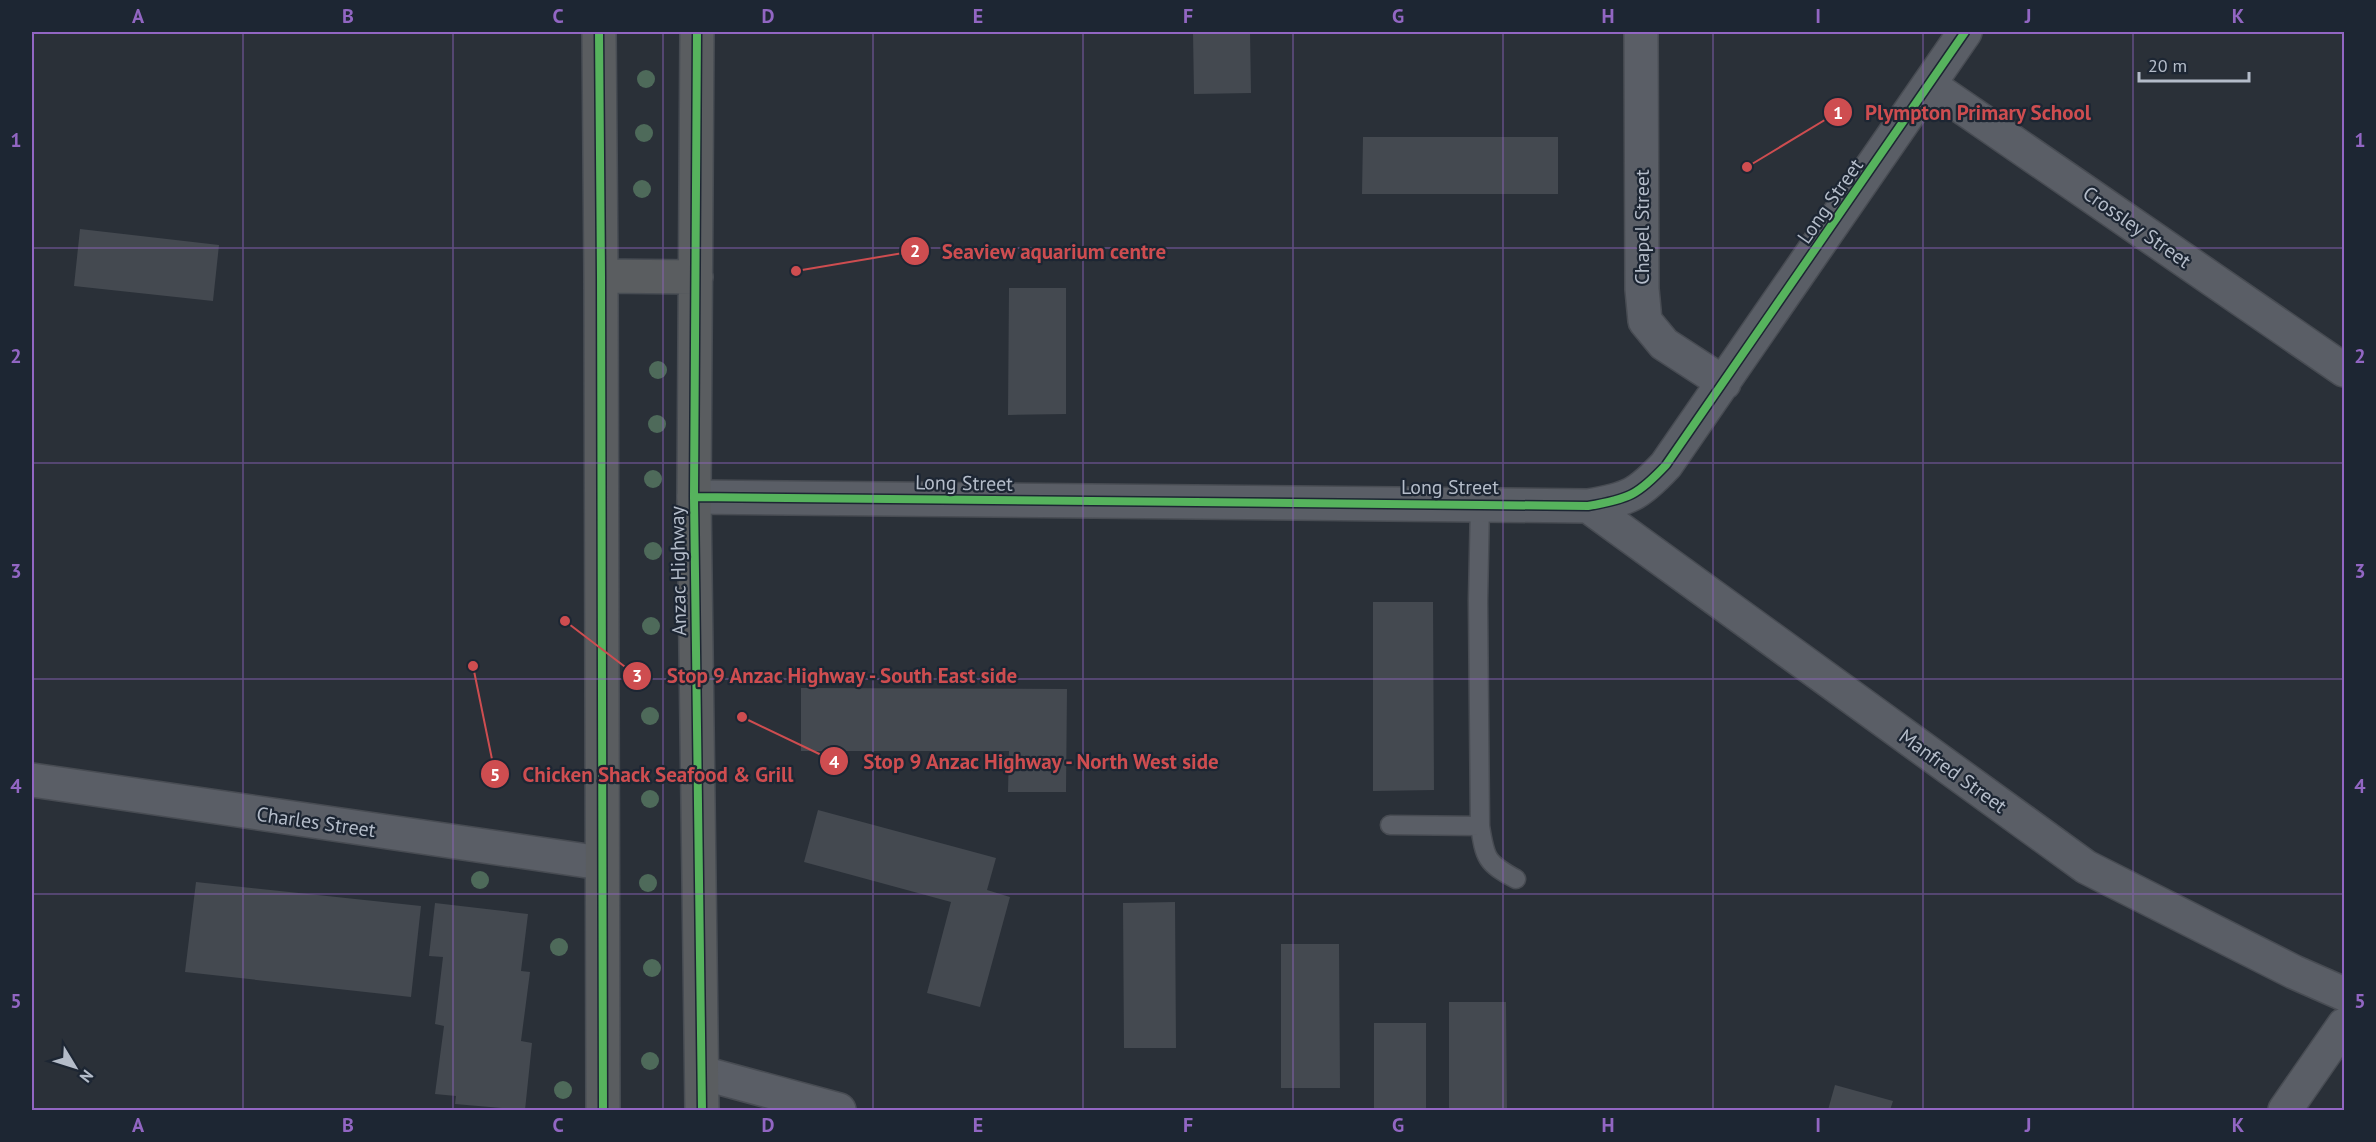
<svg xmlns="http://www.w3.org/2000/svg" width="2376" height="1142" font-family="'PT Sans',sans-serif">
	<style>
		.building { fill: #444950 }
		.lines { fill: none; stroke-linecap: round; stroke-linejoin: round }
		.lane-casing { stroke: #484c53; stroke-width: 21 }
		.street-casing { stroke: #484c53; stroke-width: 36 }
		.highway-casing { stroke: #474c53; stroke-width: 36 }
		.lane { stroke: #5a5e66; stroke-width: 18 }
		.street { stroke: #5a5e66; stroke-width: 33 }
		.highway { stroke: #5a5d60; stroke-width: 33 }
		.cycleway-casing { stroke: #1d2633; stroke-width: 11 }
		.cycleway { stroke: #56b35d; stroke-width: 8 }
		.tree { fill: #4e6a5a }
		.grid { fill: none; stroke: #9266c3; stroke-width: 1.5; stroke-opacity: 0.55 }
		.labels { text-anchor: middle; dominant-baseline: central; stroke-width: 4.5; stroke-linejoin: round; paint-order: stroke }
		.street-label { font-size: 20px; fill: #b4bcc9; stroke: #1d2633 }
		.leader { fill: none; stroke: #ce4d50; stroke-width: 2 }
		.callout-dot { fill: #ce4d50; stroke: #1d2633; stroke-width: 2 }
		.mark-label { font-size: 18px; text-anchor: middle; font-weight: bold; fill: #fff }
		.callout-label { font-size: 21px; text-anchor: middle; font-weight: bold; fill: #ce4d50; stroke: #1d2633; stroke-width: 4.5; stroke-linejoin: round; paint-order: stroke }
		.neatline { fill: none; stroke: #9266c3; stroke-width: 2 }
		.grid-label { font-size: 20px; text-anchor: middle; font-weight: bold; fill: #9266c3 }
	</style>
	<rect width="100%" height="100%" fill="#2a3038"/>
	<path class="building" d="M1193,32H1250L1251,93L1194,94Z
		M1363,137H1558V194H1362Z
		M80,229L219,245L213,301L74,286Z
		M1009,288H1066V414L1008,415Z
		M1373,602H1433L1434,790L1373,791Z
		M801,688L1067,689L1066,792H1008L1009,751H801Z
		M818,810L996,858L987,890L1010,897L980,1007L927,993L951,902L804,862Z
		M196,882L421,906L411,997L185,972Z
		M1175,902L1176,1048H1124L1123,903Z
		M435,903L528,914L521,971L530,972L521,1041L532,1043L525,1110L455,1104L456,1096L435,1094L444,1026L435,1024L443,957L429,956Z
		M1281,944H1339L1340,1088H1281Z
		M1449,1002H1506L1507,1110H1449Z
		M1374,1023H1426V1110H1374Z
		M1835,1085L1893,1101L1890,1110H1828Z"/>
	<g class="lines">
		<defs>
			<path id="lane" d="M1390,825L1480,826L1478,601L1480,504
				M1480,826C1485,858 1486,863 1516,879"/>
			<path id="street" d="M1641,32L1642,289L1645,321L1664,344L1724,383
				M1930,85L2344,370
				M694,497L1588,506C1629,499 1638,495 1666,465L1965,32
				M1588,506L2086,867L2294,972L2344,994
				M32,780L601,863
				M702,1073L839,1110
				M2285,1110L2344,1025"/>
			<path id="highway" d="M599,32L601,276L603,1110
				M697,32L694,497L702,1110
				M601,276L696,277"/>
		</defs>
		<use href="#lane" class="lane-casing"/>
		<use href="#street" class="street-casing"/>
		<use href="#highway" class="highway-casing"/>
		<use href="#lane" class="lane"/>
		<use href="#street" class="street"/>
		<use href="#highway" class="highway"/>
		<defs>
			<path id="cycleway" d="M599,32L601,276L603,1110
				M697,32L694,497L702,1110
				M694,497L1588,506C1629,499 1638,495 1666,465L1965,32"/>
		</defs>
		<use href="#cycleway" class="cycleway-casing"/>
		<use href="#cycleway" class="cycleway"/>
	</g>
	<g class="tree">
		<circle cx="646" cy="79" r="9"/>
		<circle cx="644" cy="133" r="9"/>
		<circle cx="642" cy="189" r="9"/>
		<circle cx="658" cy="370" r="9"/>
		<circle cx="657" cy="424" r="9"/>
		<circle cx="653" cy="479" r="9"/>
		<circle cx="653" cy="551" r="9"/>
		<circle cx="651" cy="626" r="9"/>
		<circle cx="650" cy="716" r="9"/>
		<circle cx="650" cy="799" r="9"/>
		<circle cx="480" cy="880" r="9"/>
		<circle cx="648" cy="883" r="9"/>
		<circle cx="559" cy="947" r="9"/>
		<circle cx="652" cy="968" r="9"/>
		<circle cx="650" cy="1061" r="9"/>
		<circle cx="563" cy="1090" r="9"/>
	</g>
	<path class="grid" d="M243,32V1110M453,32V1110M663,32V1110M873,32V1110M1083,32V1110M1293,32V1110M1503,32V1110M1713,32V1110M1923,32V1110M2133,32V1110M32,248H2344M32,463H2344M32,679H2344M32,894H2344"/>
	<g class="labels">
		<g class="street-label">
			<text transform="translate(1830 201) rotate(-55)">Long Street</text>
			<text transform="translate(1642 227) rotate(-90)">Chapel Street</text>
			<text transform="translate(2137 227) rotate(35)">Crossley Street</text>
			<text transform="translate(964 483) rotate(1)">Long Street</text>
			<text x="1450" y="487">Long Street</text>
			<text transform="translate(678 571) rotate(-91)">Anzac Highway</text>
			<text transform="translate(1953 771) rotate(36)">Manfred Street</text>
			<text transform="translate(316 822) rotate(8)">Charles Street</text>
		</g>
	</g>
	<path class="leader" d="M1747 167L1838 112M796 271L915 251M565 621L637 676M742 717L834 761M473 666L495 774"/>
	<g class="callout-dot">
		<circle cx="1747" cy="167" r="6"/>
		<circle cx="796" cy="271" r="6"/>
		<circle cx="565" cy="621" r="6"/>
		<circle cx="742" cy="717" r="6"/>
		<circle cx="473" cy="666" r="6"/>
		<circle cx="1838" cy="112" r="15"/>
		<circle cx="915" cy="251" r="15"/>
		<circle cx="637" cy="676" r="15"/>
		<circle cx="834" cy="761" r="15"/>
		<circle cx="495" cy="774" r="15"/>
	</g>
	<g class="mark-label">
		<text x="1838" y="119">1</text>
		<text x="915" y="257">2</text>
		<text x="637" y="682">3</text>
		<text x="834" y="768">4</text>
		<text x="495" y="781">5</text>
	</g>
	<g class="callout-label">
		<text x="1978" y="120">Plympton Primary School</text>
		<text x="1054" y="259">Seaview aquarium centre</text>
		<text x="842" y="683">Stop 9 Anzac Highway - South East side</text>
		<text x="1041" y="769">Stop 9 Anzac Highway - North West side</text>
		<text x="658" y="782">Chicken Shack Seafood &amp; Grill</text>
	</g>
	<rect width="2376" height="1142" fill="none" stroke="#1d2633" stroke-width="66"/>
	<g transform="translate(75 1067) rotate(128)" stroke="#1d2633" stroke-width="4.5" paint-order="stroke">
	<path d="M0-4.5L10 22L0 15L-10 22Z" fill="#b4bcc9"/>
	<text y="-9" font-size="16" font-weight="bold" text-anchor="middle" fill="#b4bcc9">N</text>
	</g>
	<path d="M2139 72v9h110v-9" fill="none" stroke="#b4bcc9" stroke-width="3"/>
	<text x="2148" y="72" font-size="18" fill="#b4bcc9" stroke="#1d2633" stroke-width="4.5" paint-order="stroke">20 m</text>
	<rect x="33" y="33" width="2310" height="1076" class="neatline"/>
	<g class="grid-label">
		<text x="138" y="23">A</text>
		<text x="348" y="23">B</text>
		<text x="558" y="23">C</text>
		<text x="768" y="23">D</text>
		<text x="978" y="23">E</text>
		<text x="1188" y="23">F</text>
		<text x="1398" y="23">G</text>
		<text x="1608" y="23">H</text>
		<text x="1818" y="23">I</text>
		<text x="2028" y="23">J</text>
		<text x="2238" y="23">K</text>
		<text x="16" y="147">1</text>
		<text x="2360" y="147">1</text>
		<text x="16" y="363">2</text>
		<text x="2360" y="363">2</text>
		<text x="16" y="578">3</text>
		<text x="2360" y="578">3</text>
		<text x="16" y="793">4</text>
		<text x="2360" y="793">4</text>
		<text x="16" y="1008">5</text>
		<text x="2360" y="1008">5</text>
		<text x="138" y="1132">A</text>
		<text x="348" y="1132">B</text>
		<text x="558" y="1132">C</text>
		<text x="768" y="1132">D</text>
		<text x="978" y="1132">E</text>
		<text x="1188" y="1132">F</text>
		<text x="1398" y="1132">G</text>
		<text x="1608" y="1132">H</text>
		<text x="1818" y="1132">I</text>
		<text x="2028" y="1132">J</text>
		<text x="2238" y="1132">K</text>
	</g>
</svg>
